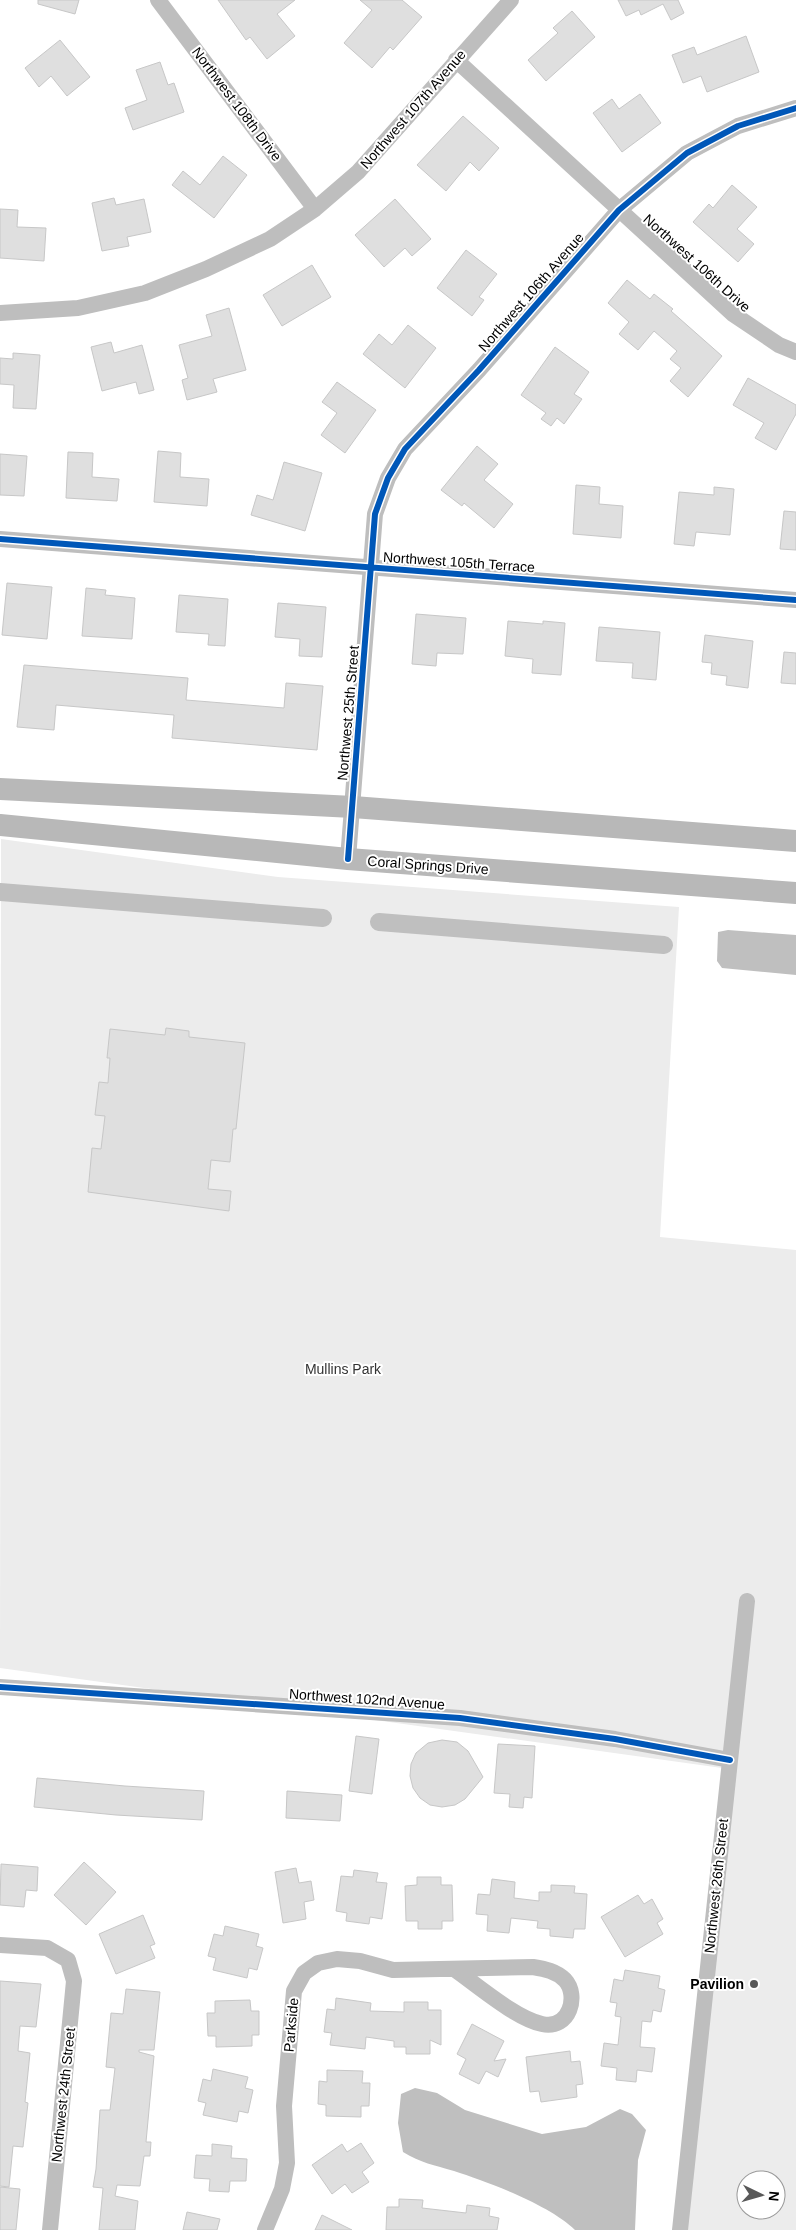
<svg xmlns="http://www.w3.org/2000/svg" width="796" height="2230" font-family="Helvetica,sans-serif">
	<style>
		.green { fill: #ececec; fill-rule: evenodd }
		.water { fill: #bfbfbf }
		.lines { fill: none; stroke-linecap: round; stroke-linejoin: round }
		.canal { stroke: #bfbfbf; stroke-width: 18 }
		.building { fill: #dfdfdf; stroke: #c7c7c7 }
		.street { stroke: #bebebe; stroke-width: 16 }
		.secondary { stroke: #b8b8b8; stroke-width: 22 }
		.cycleway-casing { stroke: #fff; stroke-width: 9 }
		.cycleway { stroke: #0057b8; stroke-width: 6 }
		.poi-dot { fill: #595959; stroke: #fff; stroke-width: 2 }
		.labels { text-anchor: middle; dominant-baseline: central; stroke-width: 4; stroke-linejoin: round; paint-order: stroke }
		.street-label { font-size: 14px; fill: #000; stroke: #fff }
		.park-label { font-size: 14px; fill: #333; stroke: #fff }
		.poi-label { font-size: 14px; font-weight: bold; fill: #000; stroke: #fff; text-anchor: end }
	</style>
	<rect width="100%" height="100%" fill="#fff"/>
	<path class="green" d="M1,839L278,877L679,907L660,1237L796,1250V2230H674L722,1768L0,1668ZM746,2180H776V2210H746Z"/>
	<path class="water" d="M728,930L796,935V975L722,968L717,961L718,932Z
		M415,2088L437,2093L465,2110L542,2134L586,2127L620,2109L632,2114L646,2130L638,2160L635,2230H575C550,2205 488,2182 454,2171C434,2165 421,2163 403,2152L398,2123L401,2094Z"/>
	<g class="lines">
		<path class="canal" d="M0,892L323,918
			M379,922L664,945"/>
	</g>
	<path class="building" d="M38,0H79L75,14L38,4Z
		M218,0H295L277,14L295,36L267,59L250,37L246,40Z
		M360,0H402L422,17L393,50L390,47L372,68L344,43L372,10Z
		M618,0H678L684,13L671,20L663,4L641,15L639,10L626,16Z
		M572,11L595,37L546,81L528,60L558,33L553,28Z
		M746,36L759,72L707,92L701,76L683,83L672,55L694,47L697,55Z
		M60,40L90,77L67,96L51,76L39,87L25,68Z
		M160,62L168,85L174,83L184,112L133,130L125,108L147,100L136,70Z
		M640,94L661,123L622,152L593,113L612,99L619,109Z
		M463,116L499,148L479,171L470,162L446,191L417,165Z
		M223,156L247,175L214,218L172,185L183,171L200,185Z
		M732,185L757,207L737,229L754,244L738,262L693,222L709,204L713,208Z
		M114,198L116,205L144,199L151,232L127,237L129,246L102,251L92,203Z
		M395,199L431,239L412,256L405,248L384,267L355,235Z
		M0,209L18,210L17,227L46,228L44,261L0,258Z
		M466,250L497,274L479,297L484,300L472,316L437,288Z
		M312,265L331,297L282,326L263,295Z
		M627,280L650,299L654,294L673,309L671,311L722,356L688,397L670,381L681,368L670,359L677,351L654,331L638,350L619,334L629,322L608,303Z
		M229,308L246,370L213,379L217,392L187,400L182,380L188,378L179,345L212,336L206,315Z
		M408,325L436,348L405,388L363,354L379,334L392,345Z
		M111,342L114,353L142,345L154,390L139,394L136,382L102,391L91,347Z
		M555,347L589,372L574,394L582,399L564,424L557,418L551,426L541,419L546,413L521,395Z
		M13,353L40,355L36,409L13,408L14,385L0,384V358L13,359Z
		M748,378L796,405V414L776,450L755,438L764,423L733,405Z
		M337,382L376,410L345,453L321,435L337,413L322,402Z
		M477,446L498,464L484,480L513,504L494,528L464,503L462,506L441,490Z
		M158,451L181,453L180,477L209,479L207,506L154,502Z
		M68,452L93,453L92,477L119,479L117,501L66,498Z
		M0,454L27,456L24,496L0,495Z
		M284,462L322,473L305,531L251,515L257,495L273,500Z
		M576,485L600,487L599,504L623,506L621,538L573,534Z
		M714,487L734,489L730,535L696,532L694,546L674,544L679,492L714,495Z
		M784,511L796,512V550L780,549Z
		M7,583L52,587L47,639L2,635Z
		M86,588L106,590L105,595L135,598L132,639L82,636Z
		M179,595L228,599L225,646L208,645L209,634L176,632Z
		M278,603L326,607L322,657L299,656L300,639L275,637Z
		M416,614L466,618L463,654L437,653L436,666L412,664Z
		M508,621L543,624V621L565,623L561,675L532,673L533,659L505,656Z
		M599,627L660,632L656,680L632,678L633,663L596,661Z
		M705,635L753,641L748,688L726,685L727,676L711,674L712,663L702,662Z
		M784,652L796,653V684L781,683Z
		M24,665L188,678L186,700L284,708L286,683L323,686L317,750L172,738L174,715L56,705L54,730L17,727Z
		M166,1028L189,1031V1037L245,1043L236,1129H233L230,1162L211,1160L208,1189L231,1191L229,1211L88,1192L92,1148L101,1149L105,1116L95,1115L99,1082L108,1083L110,1058H107L110,1029L165,1035Z
		M356,1736L379,1739L372,1794L349,1791Z
		M442,1740L457,1742L468,1751L483,1777L465,1799L455,1805L442,1807L430,1805L420,1798L413,1788L410,1776L411,1764L416,1753L428,1743Z
		M498,1744L535,1746L532,1798L524,1797L523,1808L509,1807L510,1794L494,1793Z
		M37,1778L125,1786L204,1791L202,1820L116,1815L34,1807Z
		M287,1791L342,1795L340,1821L286,1818Z
		M84,1862L116,1892L86,1925L54,1895Z
		M1,1864L38,1867L37,1891L26,1890L24,1907L0,1905Z
		M296,1868L299,1883L311,1881L314,1900L304,1902L306,1919L283,1923L275,1872Z
		M354,1870L378,1873L376,1882L387,1883L382,1919L370,1917L369,1924L346,1921L347,1913L336,1911L341,1876L353,1877Z
		M417,1877H441V1885H452L453,1921H442V1929H418V1921H406L405,1886L417,1885Z
		M492,1879L515,1882L514,1898L539,1901V1892H551V1885L575,1886L574,1893L587,1894L585,1929H574L573,1938L550,1936V1929L537,1928L538,1921L511,1918L509,1933L487,1931L488,1915L476,1914L478,1894L490,1895Z
		M638,1895L644,1904L652,1899L663,1919L657,1923L663,1934L625,1957L601,1917Z
		M143,1915L155,1944L150,1946L155,1958L116,1974L99,1934Z
		M225,1926L259,1934L256,1946L263,1948L257,1970L249,1968L247,1978L213,1970L216,1958L208,1956L214,1934L223,1936Z
		M625,1970L660,1976L658,1988L665,1990L661,2012L653,2010L651,2022L642,2021L640,2047L655,2048L652,2072L637,2070L636,2082L616,2080L617,2068L601,2066L604,2043L618,2045L621,2017L615,2016L617,2003L610,2002L614,1979L623,1981Z
		M0,1981L41,1984L36,2027L20,2026L18,2051L30,2053L25,2102L28,2103L23,2147L13,2146L9,2187L0,2186Z
		M126,1989L160,1992L154,2050H139V2052L154,2056L146,2142H151L150,2156H144L140,2186L117,2185L115,2196L138,2201L135,2230H99L103,2188L93,2187L96,2169L100,2110H110L115,2068L106,2067L111,2013L123,2014Z
		M336,1998L371,2003L370,2011L404,2012V2002H428V2010H441V2045L430,2040V2054H406V2047H394V2041L366,2037L365,2049L330,2045L332,2033L324,2032L327,2009L335,2010Z
		M250,2000L251,2011H259V2035H252V2046L216,2047V2036H208L207,2013H215V2001Z
		M472,2024L504,2041L494,2061L506,2059L498,2077L486,2071L479,2084L459,2074L466,2059L457,2054Z
		M570,2051L571,2062L580,2061L583,2084L576,2085L577,2097L541,2102L539,2091L530,2092L526,2057Z
		M213,2069L248,2077L245,2088L253,2090L248,2113L239,2111L237,2122L203,2115L206,2103L198,2101L203,2079L211,2081Z
		M327,2070L363,2071L362,2083H370L369,2106H361V2117L326,2116V2105L318,2104L319,2081L327,2082Z
		M361,2143L374,2163L362,2172L369,2182L352,2193L345,2184L332,2194L312,2165L342,2144L347,2152Z
		M212,2144L232,2146L231,2158L247,2159L246,2181H230L229,2192L209,2191L210,2179L194,2178L196,2155L212,2156Z
		M0,2187L20,2189L16,2230H0Z
		M399,2199L423,2200L422,2208L466,2213L467,2205L490,2208L489,2216L499,2218L497,2230H386L387,2207H399Z
		M187,2212L220,2219L217,2230H183Z
		M322,2215L352,2230H315Z"/>
	<g class="lines">
		<path class="street" d="M158,0L315,209
			M456,60L733,314L779,345L796,352
			M0,313L78,308L145,293L206,269L270,239L315,209L358,172L511,0
			M0,539L796,600
			M348,859L375,514L388,478L405,449L479,370L619,210L687,153L738,126L796,108
			M0,1687L460,1718L615,1739L730,1760
			M0,1945L47,1948L68,1960L74,1981L50,2230
			M265,2230L282,2189L287,2163L284,2106L294,1991L304,1973L318,1963L337,1959L360,1961L393,1970L533,1967C545,1969 556,1971 565,1980C579,1995 570,2030 542,2024C515,2018 477,1985 454,1969
			M680,2230L747,1601"/>
		<path class="secondary" d="M0,789L353,807L796,841
			M0,825L348,859L796,893"/>
		<defs>
			<path id="cycleway" d="M0,539L796,600
				M348,859L375,514L388,478L405,449L479,370L619,210L687,153L738,126L796,108
				M0,1687L460,1718L615,1739L730,1760"/>
		</defs>
		<use href="#cycleway" class="cycleway-casing"/>
		<use href="#cycleway" class="cycleway"/>
	</g>
	<circle class="poi-dot" cx="754" cy="1984" r="5"/>
	<g class="labels">
		<g class="street-label">
			<text transform="translate(237 104) rotate(53)">Northwest 108th Drive</text>
			<text transform="translate(413 109) rotate(-49)">Northwest 107th Avenue</text>
			<text transform="translate(697 263) rotate(42)">Northwest 106th Drive</text>
			<text transform="translate(531 292) rotate(-49)">Northwest 106th Avenue</text>
			<text transform="translate(459 562) rotate(4)">Northwest 105th Terrace</text>
			<text transform="translate(348 713) rotate(-85)">Northwest 25th Street</text>
			<text transform="translate(428 865) rotate(4)">Coral Springs Drive</text>
			<text transform="translate(367 1699) rotate(4)">Northwest 102nd Avenue</text>
			<text transform="translate(716 1886) rotate(-84)">Northwest 26th Street</text>
			<text transform="translate(291 2025) rotate(-85)">Parkside</text>
			<text transform="translate(63 2095) rotate(-84)">Northwest 24th Street</text>
		</g>
		<g class="park-label">
			<text x="343" y="1369">Mullins Park</text>
		</g>
		<g class="poi-label">
			<text x="744" y="1984">Pavilion</text>
		</g>
	</g>
	<g transform="translate(761 2195) rotate(95)"><circle r="24" fill="#ffffff" stroke="#999999"/>
	<path d="M0-4L9 19L0 12L-9 19Z" fill="#595959"/>
	<text y="-8" font-size="14" font-weight="bold" text-anchor="middle" fill="#000000">N</text>
	</g>
</svg>
